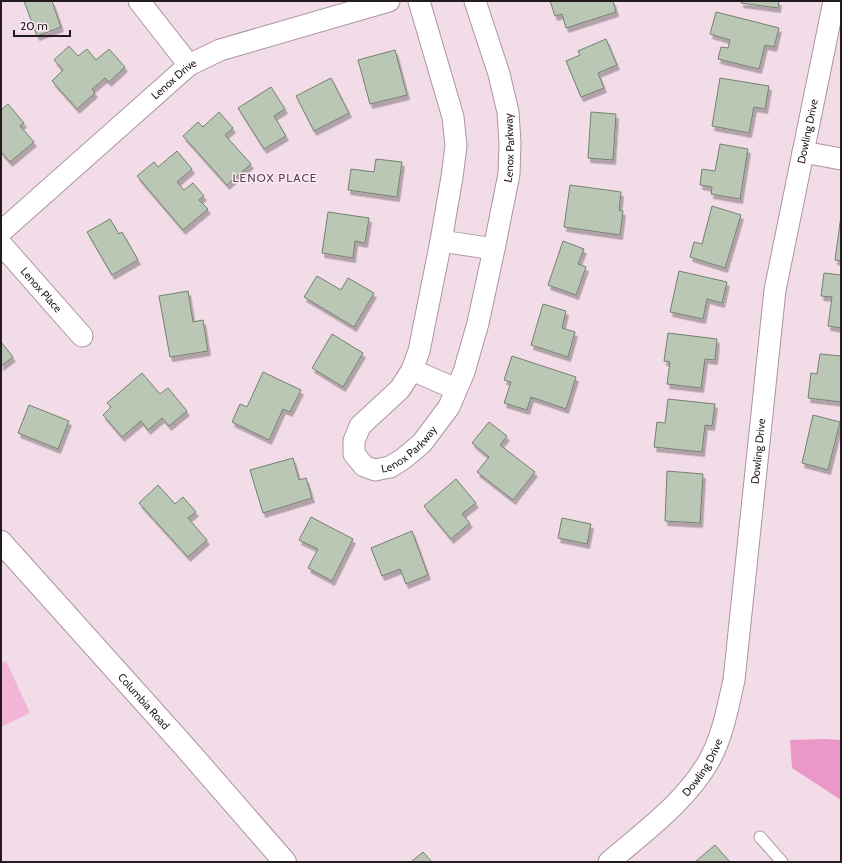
<svg xmlns="http://www.w3.org/2000/svg" width="842" height="863" font-family="Cabin,sans-serif">
	<style>
		.green { fill: #f3b5d7 }
		.water { fill: #ea98c7 }
		.building { fill: #bac7b4; stroke: #74806e; filter: url(#shadow) }
		.lines { fill: none; stroke-linecap: round; stroke-linejoin: round }
		.service-casing { stroke: #ab95a1; stroke-width: 13 }
		.minor-casing { stroke: #ab95a1; stroke-width: 23 }
		.secondary-casing { stroke: #ab95a1; stroke-width: 24 }
		.service { stroke: #fff; stroke-width: 11 }
		.minor { stroke: #fff; stroke-width: 21 }
		.secondary { stroke: #fff; stroke-width: 22 }
		.labels { text-anchor: middle; dominant-baseline: central; stroke-width: 3; stroke-linejoin: round; paint-order: stroke }
		.street-label { font-size: 11px; fill: #231b1f; stroke: #fdeaf4 }
		.neighbourhood-label { font-size: 12px; letter-spacing: 1px; fill: #5a4852; stroke: #fdeaf4 }
	</style>
	<defs>
		<filter id="shadow"><feDropShadow dx="2.5" dy="4.5" stdDeviation="0" flood-color="#0004"/></filter>
	</defs>
	<rect width="100%" height="100%" fill="#f2dce7"/>
	<path class="green" d="M6,661L30,713L1,727V663Z"/>
	<path class="water" d="M824,739L841,740V800L792,768L790,740Z"/>
	<path class="building" d="M24,1H52L61,27L37,36Z
		M550,1H613L616,12L566,28L562,14L555,16Z
		M741,1H779L778,8L741,3Z
		M716,12L779,28L774,47L765,45L759,69L718,59L721,47L728,48L730,40L710,34Z
		M606,39L617,65L598,73L604,88L581,97L566,61L580,55L578,51Z
		M69,46L78,56L87,49L96,60L109,49L125,67L109,82L105,78L92,89L95,93L77,109L52,81L63,70L54,60Z
		M395,50L407,95L370,104L358,60Z
		M331,78L349,113L314,131L296,96Z
		M720,78L769,86L765,109L754,107L749,133L712,126Z
		M271,87L285,109L274,116L286,136L264,149L238,108Z
		M8,104L24,123L20,126L34,142L10,162L1,152V110Z
		M219,112L233,128L225,135L251,164L227,185L183,136L198,122L203,127Z
		M591,112L616,114L613,160L588,158Z
		M720,144L748,149L740,199L711,194L712,187L700,185L702,169L715,171Z
		M177,151L192,169L177,182L184,190L193,183L204,196L199,200L208,209L183,230L137,176L154,162L158,167Z
		M376,159L402,162L397,197L348,190L351,169L374,172Z
		M570,185L621,192L619,210L623,211L620,235L564,227Z
		M712,206L741,215L725,268L690,257L694,242L702,244Z
		M328,212L369,218L365,243L355,241L353,258L322,253Z
		M841,216V261L835,260Z
		M110,219L119,234L122,232L138,260L112,275L87,232Z
		M563,241L584,249L578,264L586,267L576,295L548,285Z
		M679,271L727,282L722,303L707,299L703,319L670,312Z
		M824,273L841,275V328L828,326L832,297L821,296Z
		M317,276L341,290L348,278L374,293L354,327L304,297Z
		M188,291L193,322L203,320L208,351L170,357L159,296Z
		M543,304L566,311L562,328L575,332L568,357L531,345Z
		M668,333L717,339L715,360L705,359L701,388L667,384L670,362L664,361Z
		M332,334L363,353L343,387L312,368Z
		M1,342L13,357L1,366Z
		M820,354L841,356V402L808,398L811,373L817,374Z
		M512,356L576,377L566,409L531,397L527,410L504,403L511,382L504,380Z
		M263,372L301,390L290,412L283,409L269,440L232,422L240,404L247,407Z
		M142,373L160,394L168,388L187,411L169,426L162,418L148,430L141,421L122,437L103,415L111,407L107,403Z
		M668,399L715,404L712,426L705,425L702,452L654,447L657,422L665,423Z
		M29,405L69,421L58,449L18,433Z
		M813,415L840,422L828,470L802,463Z
		M489,422L507,436L500,445L535,472L513,500L477,472L489,457L472,443Z
		M293,458L299,480L306,478L312,498L263,513L250,470Z
		M667,471L703,474L700,523L665,521Z
		M456,479L476,503L462,514L470,523L451,539L424,506Z
		M158,485L175,504L183,497L196,512L188,518L207,540L188,557L139,503Z
		M311,517L353,539L332,581L308,568L318,549L299,540Z
		M562,518L591,524L587,544L558,538Z
		M412,531L428,575L406,584L400,569L382,576L371,548Z
		M715,845L730,862H695Z
		M423,852L432,862H411Z"/>
	<g class="lines">
		<defs>
			<path id="service" d="M760,837L782,862"/>
			<g id="minor">
				<path d="M139,1L189,65"/>
				<path id="s1" d="M419,1L453,117L456,146L452,177L441,241L419,351L412,370L400,389L360,426L354,441V454L364,466L375,470L390,467L403,459L422,443L449,407L464,372L478,323L494,249L509,174L510,143L508,112L499,74L475,1"/>
				<path d="M803,152L841,159"/>
				<path id="s2" d="M1,232L189,65L220,50L389,1"/>
				<path d="M441,241L494,249"/>
				<path id="s3" d="M1,244L82,336"/>
				<path d="M412,370L456,389"/>
				<path id="s4" d="M609,862C645,831 687,801 710,759C723,735 728,706 734,680L775,290L834,1"/>
			</g>
			<g id="secondary">
				<path id="s5" d="M1,542L184,746L285,862"/>
			</g>
		</defs>
		<use href="#service" class="service-casing"/>
		<use href="#minor" class="minor-casing"/>
		<use href="#secondary" class="secondary-casing"/>
		<use href="#service" class="service"/>
		<use href="#minor" class="minor"/>
		<use href="#secondary" class="secondary"/>
	</g>
	<g class="labels">
		<g class="street-label">
			<text stroke="none"><textPath href="#s2" startOffset="231">Lenox Drive</textPath></text>
			<text stroke="none"><textPath href="#s4" startOffset="782">Dowling Drive</textPath></text>
			<text stroke="none"><textPath href="#s1" startOffset="880">Lenox Parkway</textPath></text>
			<text stroke="none"><textPath href="#s3" startOffset="61">Lenox Place</textPath></text>
			<text stroke="none"><textPath href="#s1" startOffset="553">Lenox Parkway</textPath></text>
			<text stroke="none"><textPath href="#s4" startOffset="458">Dowling Drive</textPath></text>
			<text stroke="none"><textPath href="#s5" startOffset="214">Columbia Road</textPath></text>
			<text stroke="none"><textPath href="#s4" startOffset="134">Dowling Drive</textPath></text>
		</g>
		<g class="neighbourhood-label">
			<text x="275" y="177">LENOX PLACE</text>
		</g>
	</g>
	<rect width="842" height="863" fill="none" stroke="#231b1f" stroke-width="4"/>
	<path d="M14 30v6h56v-6" fill="none" stroke="#231b1f" stroke-width="2"/>
	<text x="20" y="30" font-size="12" fill="#231b1f" stroke="#fdeaf4" stroke-width="3" paint-order="stroke">20 m</text>
</svg>
